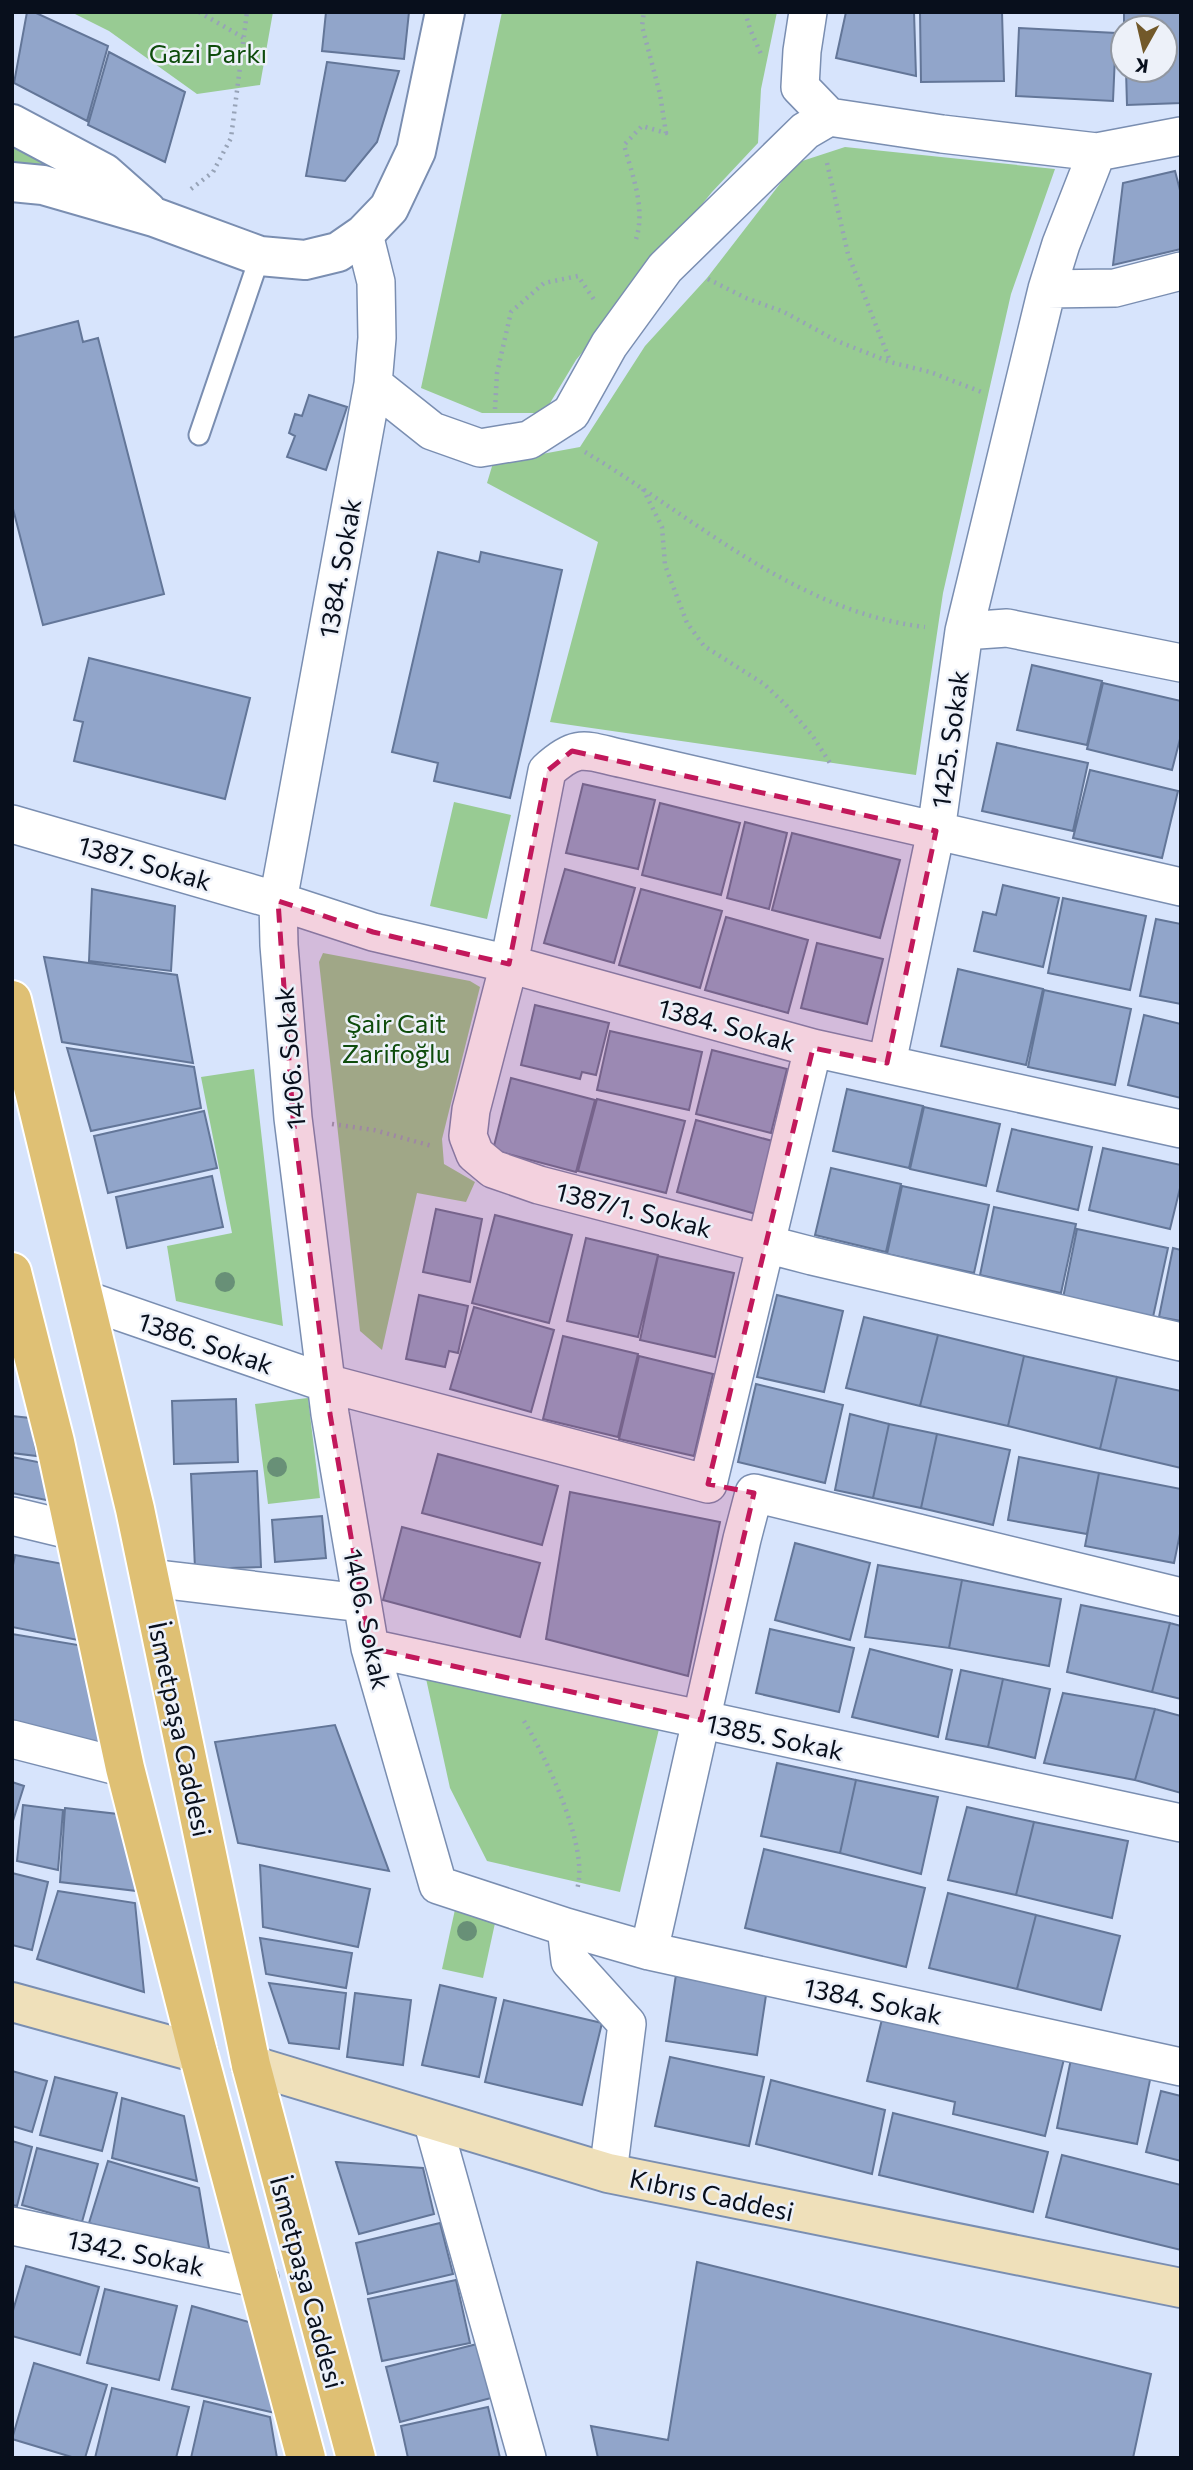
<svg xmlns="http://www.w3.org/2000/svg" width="1193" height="2470" font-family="Commissioner,sans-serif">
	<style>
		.green { fill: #98cb93 }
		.building { fill: #91a5ca; stroke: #637698; stroke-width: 2 }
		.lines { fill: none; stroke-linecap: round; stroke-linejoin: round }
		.service-casing { stroke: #7a8eb1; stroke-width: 23 }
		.minor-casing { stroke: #7a8eb1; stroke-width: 40 }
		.tertiary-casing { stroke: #7a8eb1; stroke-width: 42 }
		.secondary-casing { stroke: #7a8eb1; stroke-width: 42 }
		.primary-casing { stroke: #fff; stroke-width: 42 }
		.path { stroke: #97a3b7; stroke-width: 4.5; stroke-dasharray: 2 5; stroke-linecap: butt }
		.service { stroke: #fff; stroke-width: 19 }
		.minor { stroke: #fff; stroke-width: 37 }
		.tertiary { stroke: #fff; stroke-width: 38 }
		.secondary { stroke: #efe0ba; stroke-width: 38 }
		.primary { stroke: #dfc074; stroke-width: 38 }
		.tree { fill: #689077 }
		.marked { fill: #c2185b; fill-opacity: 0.2; stroke: #c2185b; stroke-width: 5; stroke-dasharray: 14 9; stroke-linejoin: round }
		.labels { text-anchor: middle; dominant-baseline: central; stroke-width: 5; stroke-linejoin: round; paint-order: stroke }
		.park-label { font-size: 26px; fill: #0e4c0b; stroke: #edf1f9 }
		.street-label { font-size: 26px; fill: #080f1c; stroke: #edf1f9 }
	</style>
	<rect width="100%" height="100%" fill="#d7e4fc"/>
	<path class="green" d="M71,12H273L260,85L197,94L109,31Z
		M502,12H777L761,89L758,143L712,192L576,360L544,413H482L421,388Z
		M12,147L48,165L12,167Z
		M845,147L1055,169L1011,294L943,593L916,775L550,722L598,542L487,483L493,463L580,447L645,346L707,278L796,163Z
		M454,802L511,815L487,919L430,906Z
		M323,953L470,981L480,987L442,1139L444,1164L475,1182L466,1202L417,1193L382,1350L360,1331L319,962Z
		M254,1069L283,1326L176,1301L167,1246L232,1233L201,1077Z
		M308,1398L320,1498L268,1504L255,1404Z
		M425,1674L659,1729L620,1892L487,1861L450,1788Z
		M456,1905L497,1914L483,1978L442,1969Z"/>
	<path class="building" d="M27,12H34L108,46L87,121L14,83Z
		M326,12H409L404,59L322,51Z
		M846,12H914L916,76L836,58Z
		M920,12H1002L1004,81L921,82Z
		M1124,12H1181V103L1127,105L1126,70H1165V28H1124Z
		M1019,28L1116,33L1113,101L1016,96Z
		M109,52L185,92L165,162L88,125Z
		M327,62L399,71L377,142L345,181L306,176Z
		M1175,171L1181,194V249L1113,265L1123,183Z
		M78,321L83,342L98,338L164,594L43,625L12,505V338Z
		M309,395L347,407L326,470L287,457L295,436L289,433L295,414L302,416Z
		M438,552L479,562L481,552L562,570L510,798L434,781L438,763L392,752Z
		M89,658L250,698L225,799L74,761L83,722L74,720Z
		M1032,665L1102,681L1087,745L1017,730Z
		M1103,683L1181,701V735L1172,770L1087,749Z
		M997,743L1088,763L1073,831L982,811Z
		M1090,770L1178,791L1162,858L1073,838Z
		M583,784L655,800L638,869L566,853Z
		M660,803L740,823L721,895L642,875Z
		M745,822L787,833L769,909L727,898Z
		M792,833L900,860L880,938L772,910Z
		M565,869L635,888L614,963L544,943Z
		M1003,885L1059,898L1043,967L974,951L983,912L996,915Z
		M92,889L175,906L171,971L89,961Z
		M641,889L722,911L700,988L619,965Z
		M1063,898L1146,916L1130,990L1048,973Z
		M726,917L808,940L788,1013L705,990Z
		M1156,919L1181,924V1004L1140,996Z
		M817,943L883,959L867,1024L801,1008Z
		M44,957L177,975L193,1063L62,1042Z
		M958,969L1043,989L1026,1065L941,1046Z
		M1044,990L1131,1009L1115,1085L1028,1067Z
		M535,1005L609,1023L596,1075L582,1072L580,1079L521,1065Z
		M1144,1015L1181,1024V1098L1128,1085Z
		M610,1031L702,1052L689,1110L597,1090Z
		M67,1048L194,1067L201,1108L91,1131Z
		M712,1050L787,1069L771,1133L696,1114Z
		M511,1078L595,1100L576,1172L493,1150Z
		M847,1089L923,1106L909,1168L833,1151Z
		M597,1099L685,1121L666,1193L578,1171Z
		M924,1107L1000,1124L986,1186L910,1169Z
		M204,1111L217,1168L108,1193L94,1136Z
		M696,1120L776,1142L756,1214L677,1192Z
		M1012,1129L1092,1147L1078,1210L997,1191Z
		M1103,1148L1181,1165V1184L1170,1229L1089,1210Z
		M831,1168L901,1184L886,1252L815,1235Z
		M212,1176L223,1227L127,1248L116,1197Z
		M902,1186L989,1205L974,1273L887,1254Z
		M994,1207L1076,1224L1061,1293L980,1275Z
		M436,1209L482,1219L470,1282L423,1272Z
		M495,1215L572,1235L549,1323L472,1303Z
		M1077,1229L1168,1248L1153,1317L1063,1298Z
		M586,1238L658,1255L638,1337L567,1321Z
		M1173,1248L1181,1250V1321L1159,1317Z
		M658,1256L734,1273L715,1357L640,1340Z
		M419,1295L468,1306L458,1353L449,1351L445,1367L406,1359Z
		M777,1295L843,1311L824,1392L757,1377Z
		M474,1307L554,1330L531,1412L450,1389Z
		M864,1317L938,1335L920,1406L846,1388Z
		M938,1335L1024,1356L1008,1426L920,1406Z
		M563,1336L638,1354L618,1437L543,1419Z
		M639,1356L713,1374L694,1456L619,1439Z
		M1024,1356L1117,1377L1100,1449L1008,1426Z
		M1117,1377L1181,1391V1468L1100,1449Z
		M756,1384L843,1405L825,1483L738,1462Z
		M236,1399L238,1462L174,1464L172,1401Z
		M850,1414L889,1424L873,1498L835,1490Z
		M12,1416L30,1418L37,1456L12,1453Z
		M889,1424L937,1434L921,1508L873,1498Z
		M937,1434L1010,1450L993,1525L921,1508Z
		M438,1454L558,1486L542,1545L422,1513Z
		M12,1457L43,1463L51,1501L12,1493Z
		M1019,1457L1099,1473L1087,1534L1008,1520Z
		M257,1471L261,1567L195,1569L191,1474Z
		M1099,1473L1181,1489V1529L1174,1563L1085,1546Z
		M570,1492L720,1522L688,1676L546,1639Z
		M322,1516L326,1558L275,1562L272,1520Z
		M402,1527L540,1563L520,1637L383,1600Z
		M795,1543L870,1563L850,1640L775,1620Z
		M15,1555L74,1566L88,1642L12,1627V1570Z
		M878,1565L962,1580L949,1648L865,1637Z
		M962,1580L1061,1599L1049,1666L949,1648Z
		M1081,1605L1170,1623L1152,1692L1067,1672Z
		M1170,1623L1181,1626V1699L1152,1692Z
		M770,1629L854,1648L839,1712L756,1693Z
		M12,1634L90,1647L108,1744L12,1728Z
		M870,1649L952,1670L938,1737L852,1717Z
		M961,1670L1003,1679L988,1747L946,1739Z
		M1003,1679L1050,1689L1035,1758L988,1747Z
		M1063,1693L1155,1709L1135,1780L1044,1763Z
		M1155,1709L1181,1716V1793L1135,1780Z
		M335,1725L389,1871L238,1843L215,1742Z
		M777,1763L856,1780L840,1853L761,1836Z
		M856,1780L938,1797L921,1874L840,1853Z
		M12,1782L24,1786L12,1824Z
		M23,1805L63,1810L58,1870L17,1861Z
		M967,1807L1034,1822L1016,1895L948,1880Z
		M65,1808L118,1814L137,1891L60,1882Z
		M1034,1822L1128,1841L1112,1918L1016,1895Z
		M764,1849L925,1888L906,1967L745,1928Z
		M260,1865L370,1889L358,1947L263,1927Z
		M12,1873L48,1882L32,1950L12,1945Z
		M58,1891L135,1903L144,1992L37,1959Z
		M948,1893L1036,1915L1017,1989L929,1968Z
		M1036,1915L1120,1936L1101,2010L1017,1989Z
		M260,1938L352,1953L346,1988L266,1974Z
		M677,1968L768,1982L757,2055L666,2041Z
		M269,1983L346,1993L339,2049L289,2043Z
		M440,1985L496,1998L479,2077L422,2065Z
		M355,1993L411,2000L403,2065L347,2057Z
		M504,2000L602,2023L582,2105L485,2082Z
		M883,2015L1064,2059L1045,2136L953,2114L955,2102L867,2081Z
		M670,2057L764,2077L749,2146L655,2126Z
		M1071,2059L1151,2075L1137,2144L1057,2128Z
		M12,2071L47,2081L32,2132L12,2126Z
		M55,2077L117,2093L102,2151L40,2135Z
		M771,2080L885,2110L872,2174L756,2144Z
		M1161,2091L1181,2096V2161L1146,2152Z
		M122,2098L184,2116L197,2181L112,2158Z
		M893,2113L1048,2152L1033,2212L879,2175Z
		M12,2141L32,2147L17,2206L12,2205Z
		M37,2148L98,2164L82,2222L22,2205Z
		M1062,2155L1181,2185V2250L1046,2217Z
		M108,2161L199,2188L211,2259L89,2223Z
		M336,2162L423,2168L434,2214L359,2234Z
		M440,2223L453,2274L368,2294L356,2243Z
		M697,2262L1151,2374L1133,2458H598L591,2426L668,2440Z
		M26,2266L99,2287L80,2355L12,2336V2314Z
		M456,2280L470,2343L382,2361L368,2299Z
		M105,2289L177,2306L159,2380L87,2363Z
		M192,2306L256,2324L275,2413L172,2389Z
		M477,2344L491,2398L400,2422L386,2367Z
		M34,2363L107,2385L85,2458H75L12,2439Z
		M112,2388L189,2407L176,2458H95Z
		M204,2401L270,2417L277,2458H191Z
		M488,2407L500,2458H408L401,2426Z"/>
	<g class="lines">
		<defs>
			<path id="service" d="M199,435L260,256"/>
			<path id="minor" d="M808,12L802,51L800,87L829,117
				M364,234L376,282L377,338L373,384L278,901L279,945L293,1118L330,1414L370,1648L438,1885L566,1927L570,1961L627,2024L608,2173
				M1047,289L1115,288L1181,271
				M373,384L432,431L480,448L529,440L571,413L609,345L665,268L805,131L829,117L942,134L1097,152L1181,136
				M964,631L1047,289L1061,244L1097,152
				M12,824L278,901L373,932L509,964L813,1048L1181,1129
				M1181,887L624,759C586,751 578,742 547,771L509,964L471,1110L468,1136L475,1154L493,1169L539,1185L812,1256L1181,1342
				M887,1063L936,831L964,631L1007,628L1181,663
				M86,1300L326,1383L708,1484L813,1048
				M12,1516L74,1531
				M150,1578L362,1603
				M370,1648L1181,1823
				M12,1739L125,1768
				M566,1927L649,1951L1181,2067
				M649,1951L742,1539L754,1493L1181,1597
				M432,2120L527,2458
				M12,2226L260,2279"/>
			<path id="tertiary" d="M12,124L104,173L147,211
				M12,182L43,185L154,217L260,256L305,260L338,252L364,234L389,208L416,151L445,12"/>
			<path id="secondary" d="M12,2002L198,2053
				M251,2065L608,2173L1181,2288"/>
			<path id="primary" d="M12,1000L135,1509L251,2065L356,2458
				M12,1272L55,1442L125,1768L198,2053L306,2458"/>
		</defs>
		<use href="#service" class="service-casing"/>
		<use href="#minor" class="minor-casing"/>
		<use href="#tertiary" class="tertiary-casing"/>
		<use href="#secondary" class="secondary-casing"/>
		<use href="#primary" class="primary-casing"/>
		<path class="path" d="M199,12L244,38
			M745,12L750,29L761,54
			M827,163L848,254L890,361
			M191,189L213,172L231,138L247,12
			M636,239C646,209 632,174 624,145L642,126L666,133L660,94L642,26L644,12
			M708,279L746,298L784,312L837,341L890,362L930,372L984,393
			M495,409L497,373L511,312L544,283L578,276L595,301
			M585,452C693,516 795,612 925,627
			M643,489L662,527L665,565L687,623L704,646L764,684L785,704L812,735L830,763
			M332,1124L374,1130L432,1146
			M524,1721C546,1757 590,1849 577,1889"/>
		<use href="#service" class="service"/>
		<use href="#minor" class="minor"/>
		<use href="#tertiary" class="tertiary"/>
		<use href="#secondary" class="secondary"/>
		<use href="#primary" class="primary"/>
	</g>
	<g class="tree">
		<circle cx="225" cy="1282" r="10"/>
		<circle cx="277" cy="1467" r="10"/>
		<circle cx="467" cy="1931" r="10"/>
	</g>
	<path class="marked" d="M572,751L936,831L887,1063L813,1048L708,1484L754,1493L701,1720L370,1648L330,1414L293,1118L278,901L373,932L509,964L547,771Z"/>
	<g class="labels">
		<g class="park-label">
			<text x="208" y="52">Gazi Parkı</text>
			<text x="396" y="1022">Şair Cait<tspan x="396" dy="30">Zarifoğlu</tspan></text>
		</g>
		<g class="street-label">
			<text transform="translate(339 568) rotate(-80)">1384. Sokak</text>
			<text transform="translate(949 739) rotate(-82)">1425. Sokak</text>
			<text transform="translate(145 862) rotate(16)">1387. Sokak</text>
			<text transform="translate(727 1024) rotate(15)">1384. Sokak</text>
			<text transform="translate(289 1058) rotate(-95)">1406. Sokak</text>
			<text transform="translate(634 1209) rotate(14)">1387/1. Sokak</text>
			<text transform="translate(206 1342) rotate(19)">1386. Sokak</text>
			<text transform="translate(368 1619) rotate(78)">1406. Sokak</text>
			<text transform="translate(181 1729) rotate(78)">İsmetpaşa Caddesi</text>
			<text transform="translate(775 1736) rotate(12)">1385. Sokak</text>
			<text transform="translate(873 2000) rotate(12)">1384. Sokak</text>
			<text transform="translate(712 2194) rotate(12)">Kıbrıs Caddesi</text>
			<text transform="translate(136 2252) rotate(12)">1342. Sokak</text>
			<text transform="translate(308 2282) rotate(75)">İsmetpaşa Caddesi</text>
		</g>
	</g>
	<rect width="1193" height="2470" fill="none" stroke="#080f1c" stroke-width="28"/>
	<g transform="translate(1144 49) rotate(188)"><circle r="33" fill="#edf1f9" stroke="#9197a1" stroke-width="2"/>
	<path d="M0-5L12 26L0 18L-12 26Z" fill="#72592a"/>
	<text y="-10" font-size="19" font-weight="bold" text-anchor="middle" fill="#080f1c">K</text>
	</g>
</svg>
